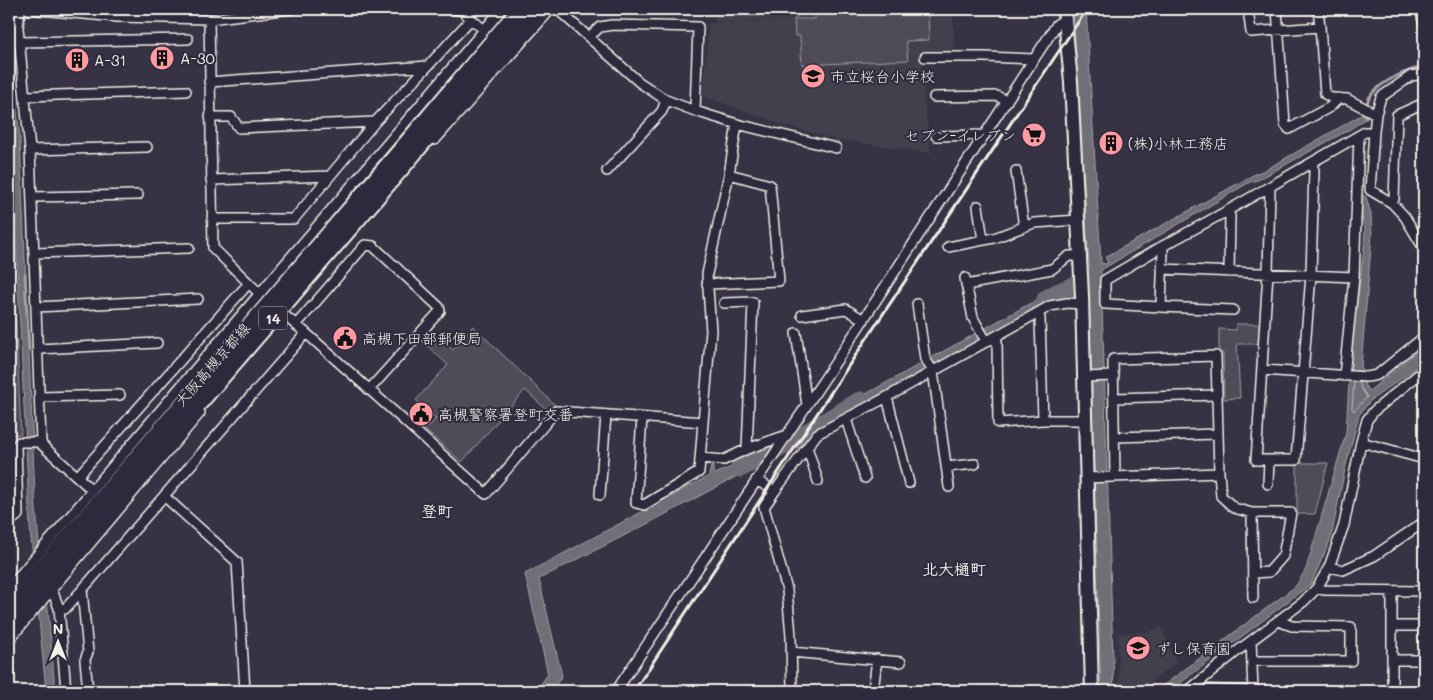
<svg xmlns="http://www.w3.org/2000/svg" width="1433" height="700" font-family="Mali,'Klee One',sans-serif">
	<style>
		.built { fill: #433f4e }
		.green { fill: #504b59; stroke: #a29ea0 }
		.water { fill: #726e77; stroke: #a6a2a4 }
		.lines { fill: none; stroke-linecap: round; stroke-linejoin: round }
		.shore { stroke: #c0bdbb; stroke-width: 1 }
		.stream { stroke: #a6a2a4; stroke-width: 3 }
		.river { stroke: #726e77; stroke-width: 19 }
		.street-casing { stroke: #f4f1e8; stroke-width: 12 }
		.secondary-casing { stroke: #f4f1e8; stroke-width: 16 }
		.primary-casing { stroke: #f4f1e8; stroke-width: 18 }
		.street { stroke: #2f2a3d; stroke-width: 9 }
		.secondary { stroke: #2f2a3d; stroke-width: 12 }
		.primary { stroke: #2f2a3d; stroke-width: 14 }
		.rail { stroke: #f4f1e8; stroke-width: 3 }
		.labels { text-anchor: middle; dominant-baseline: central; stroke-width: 4; stroke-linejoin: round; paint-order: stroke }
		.shield { fill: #2f2a3d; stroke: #b9b5b5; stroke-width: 1 }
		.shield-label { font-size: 14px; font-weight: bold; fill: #f4f1e8 }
		.poi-label { font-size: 15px; fill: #f4f1e8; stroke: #2f2a3d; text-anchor: start }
		.street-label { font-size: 15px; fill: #f4f1e8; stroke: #2f2a3d }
		.neighbourhood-label { font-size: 16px; font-weight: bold; fill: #f4f1e8; stroke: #2f2a3d }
	</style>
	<rect width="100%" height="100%" fill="#373244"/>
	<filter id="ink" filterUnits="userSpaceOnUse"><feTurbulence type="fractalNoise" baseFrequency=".02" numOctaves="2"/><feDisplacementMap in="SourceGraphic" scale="10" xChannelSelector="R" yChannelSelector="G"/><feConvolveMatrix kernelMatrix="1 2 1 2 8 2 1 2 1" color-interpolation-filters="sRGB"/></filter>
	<g filter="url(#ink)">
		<path class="built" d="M715,9H810V15H789V18L716,22Z
			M812,9H953L955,54L922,55L924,98L931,153L833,139L784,125L702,96L709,23L790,19V16H811Z
			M1161,627L1176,663L1139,691H1119L1118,634L1148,632Z"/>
		<path class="green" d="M816,9H928L929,40L906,41L908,60L802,65L800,36H795L794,19H815Z
			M9,231H12L21,434L11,435L14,511L10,516Z
			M1236,324H1260L1259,344H1237L1240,398L1224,399L1223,353H1219V329L1236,330Z
			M473,326L555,405L549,412L525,390L462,462L425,430L436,419L416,400L448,365L420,339L430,329L453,350Z
			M1297,463H1328L1315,514H1297Z"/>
		<path class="water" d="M1073,9H1086L1101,263L1105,264L1108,263L1105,257L1255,174L1265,170L1363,114L1368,117L1352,128L1258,180L1250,182L1101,270L1114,691H1101L1088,285L1089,266Z
			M9,38L20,139L35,497L39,544L48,608L55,691H46L30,528L14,204L13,142L9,99Z
			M1359,193L1366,197L1371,214L1372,235L1361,366L1365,386L1369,391L1424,346V362L1370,401L1359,415L1345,469L1331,538L1311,584L1170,691H1156L1296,586L1306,569L1346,433L1351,348L1364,248L1365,228L1362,218Z
			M1069,282V291L840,417L835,411Z
			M764,452L754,467L647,524L539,579L562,676L551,691H536L548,674L525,574L709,476L711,466H713V471L715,474L736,465L738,466Z"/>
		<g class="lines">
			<path class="shore" d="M1354,382L1352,408L1354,411L1367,397L1361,388L1359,382"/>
			<path class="stream" d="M1366,118C1366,110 1366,101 1371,95C1383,80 1407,70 1424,67
				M25,274L29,350"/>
			<path class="river" d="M1046,299L1057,293L1093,278
				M740,468L800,437L860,401"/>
			<defs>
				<path id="street" d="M20,9L18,28L30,150L41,442L42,445L92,490
					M28,9L117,17L209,19L291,9
					M451,9L461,10L484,30
					M557,9L639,82L666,100L695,111L737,124L836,148
					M1248,9L1251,32L1320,27L1325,94L1332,98L1347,99L1376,114
					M1277,9L1285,124L1289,129L1330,107L1339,98
					M1318,9L1320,27
					M1420,9L1424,24
					M209,19L213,248L259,293
					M589,37L600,27L612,25L698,27L695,111
					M20,42L188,39
					M925,57H984L1034,59
					M1424,74L1411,76L1381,97L1376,114L1374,132L1370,190L1392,203L1405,217L1424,249
					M209,82L428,66L471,19
					M25,96L186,91
					M934,97L997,96L1007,101
					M210,117H231L239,128L375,122L428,66
					M936,136L985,135
					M435,140L551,9
					M30,150L147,147
					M607,171L662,111L666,100
					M1016,171L1024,227
					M211,180L330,176
					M1270,187L1268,273L1256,460H1296L1311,275L1314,170L1311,163
					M32,197L138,195
					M1392,203L1394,199L1397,115L1424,103
					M978,206L983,240
					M1227,211L1230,216L1229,272
					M212,219H294L375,122
					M948,247L994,238L1034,223L1078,220
					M1161,247L1163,250L1161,307L1105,304V280L1161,247L1227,211L1365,132H1374
					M34,253L189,248
					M1162,269L1354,277
					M965,278L973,318L986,341
					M707,284L779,281L770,185L729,174
					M966,285L1052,269L1069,256H1080
					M724,303L753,302L747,449
					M917,304L925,359L933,371L949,487
					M36,307L198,299
					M1161,307L1233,310
					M284,315L306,333L486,494L556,411L703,422L711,331L707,274L729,174L737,124
					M802,315L846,309L864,320
					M296,325L365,245L373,246L439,307L440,311L369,390
					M796,333L807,405
					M994,337L997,341L998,423L1043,420L1040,318L1037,313
					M38,349L157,343
					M1262,370L1367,377L1377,375L1424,337
					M1344,376L1354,277L1359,136
					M1083,377L1114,376
					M40,397L120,395
					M887,397L909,483
					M1114,398L1217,395
					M642,418L636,503L644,505L699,472L703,422
					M846,419L865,478
					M1043,420H1084
					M1115,437L1218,434
					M1361,442L1424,459
					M807,447L818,481
					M700,458L724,460L747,449L787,435
					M946,467L975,464
					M1219,473L1221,496L1234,508L1252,513H1291L1283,556L1269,572L1253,573
					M78,476L249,283
					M1086,478L1219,473L1216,356L1113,359L1115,477
					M756,480L775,491L817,434L887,397L1050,306L1067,303L1082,304
					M1268,484L1269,460
					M775,491L764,507L787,590L791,636L792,691
					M600,495L606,415
					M164,496L237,562L245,691
					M1252,513L1253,598
					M9,521H11L18,515L16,446L19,442H41
					M1329,567L1343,570L1374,556L1424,522
					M9,588L502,9
					M1317,588L1324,590L1424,591
					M52,590L59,608L66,691
					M1392,591V691
					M59,608L65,609L82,590
					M1392,626H1424
					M9,640L200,413
					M1251,641L1253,691
					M791,652L901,662
					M1392,660H1424
					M1252,661H1351V627L1292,626L1278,621
					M1191,689L1254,691
					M88,691L85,660L88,652L82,590L306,333
					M616,691L839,357L1057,24L1065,19
					M873,691L877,659
					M1188,691L1236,652L1303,602L1317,588L1329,567L1344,525L1361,442L1367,420L1374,411L1424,370"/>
				<path id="secondary" d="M1064,9L1071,82L1082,296L1092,691"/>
				<path id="primary" d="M9,605L394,157L519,9
					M9,625L404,166L536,9"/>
			</defs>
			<use href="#street" class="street-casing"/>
			<use href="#secondary" class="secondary-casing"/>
			<use href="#primary" class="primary-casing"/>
			<use href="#street" class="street"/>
			<use href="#secondary" class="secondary"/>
			<use href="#primary" class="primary"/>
			<path class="rail" d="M634,691L865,341L1087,9"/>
		</g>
	</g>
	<defs>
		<symbol id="building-disc" viewBox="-11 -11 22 22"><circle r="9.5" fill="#ff9aa2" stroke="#2f2a3d"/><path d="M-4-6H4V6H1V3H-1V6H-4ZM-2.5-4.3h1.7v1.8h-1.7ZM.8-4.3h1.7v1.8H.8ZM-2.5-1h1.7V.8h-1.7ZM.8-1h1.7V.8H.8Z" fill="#111"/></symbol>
		<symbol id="school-disc" viewBox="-11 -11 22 22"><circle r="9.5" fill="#ff9aa2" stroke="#2f2a3d"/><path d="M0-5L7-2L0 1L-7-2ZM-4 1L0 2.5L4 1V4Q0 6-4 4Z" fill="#111"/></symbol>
		<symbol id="supermarket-disc" viewBox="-11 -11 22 22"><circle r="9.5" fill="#ff9aa2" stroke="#2f2a3d"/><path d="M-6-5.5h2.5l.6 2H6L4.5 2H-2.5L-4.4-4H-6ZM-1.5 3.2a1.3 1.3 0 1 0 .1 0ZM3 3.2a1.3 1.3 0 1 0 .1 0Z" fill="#111"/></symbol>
		<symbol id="civic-disc" viewBox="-11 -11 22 22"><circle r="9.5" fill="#ff9aa2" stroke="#2f2a3d"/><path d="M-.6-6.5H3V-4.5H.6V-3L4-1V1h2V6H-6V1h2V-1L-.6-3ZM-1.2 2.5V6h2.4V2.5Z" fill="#111"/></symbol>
	</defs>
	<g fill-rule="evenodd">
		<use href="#building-disc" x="148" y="44" width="28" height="28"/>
		<use href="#building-disc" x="63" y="46" width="28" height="28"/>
		<use href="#school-disc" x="799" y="62" width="28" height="28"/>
		<use href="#supermarket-disc" x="1020" y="121" width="28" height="28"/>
		<use href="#building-disc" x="1097" y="129" width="28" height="28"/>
		<use href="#civic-disc" x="331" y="324" width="28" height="28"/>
		<use href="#civic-disc" x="407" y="400" width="28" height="28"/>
		<use href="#school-disc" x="1124" y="634" width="28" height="28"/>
	</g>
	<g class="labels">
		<rect class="shield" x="259" y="306.5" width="28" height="23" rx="4"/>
		<g class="shield-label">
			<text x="273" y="318">14</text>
		</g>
		<g class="poi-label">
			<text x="180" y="58">A-30</text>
			<text x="94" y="60">A-31</text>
			<text x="830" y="76">市立桜台小学校</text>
			<text x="1016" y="135" text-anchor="end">セブン-イレブン</text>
			<text x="1128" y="143">(株)小林工務店</text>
			<text x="362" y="338">高槻下田部郵便局</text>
			<text x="438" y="414">高槻警察署登町交番</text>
			<text x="1156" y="648">ずし保育園</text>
		</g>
		<g class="street-label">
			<text transform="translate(212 364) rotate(-49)">大阪高槻京都線</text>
		</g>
		<g class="neighbourhood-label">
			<text x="437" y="510">登町</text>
			<text x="954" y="568">北大樋町</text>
		</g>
	</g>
	<rect width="1433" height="700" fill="none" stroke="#2f2a3d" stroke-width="30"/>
	<rect x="15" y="15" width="1403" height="670" fill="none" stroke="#f4f1e8" stroke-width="2" filter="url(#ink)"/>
	<g transform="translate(58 642)" stroke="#2f2a3d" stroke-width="4" paint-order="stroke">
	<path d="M0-4L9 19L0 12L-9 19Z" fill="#f4f1e8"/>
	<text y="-8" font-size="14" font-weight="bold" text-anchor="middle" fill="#f4f1e8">N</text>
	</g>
</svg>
